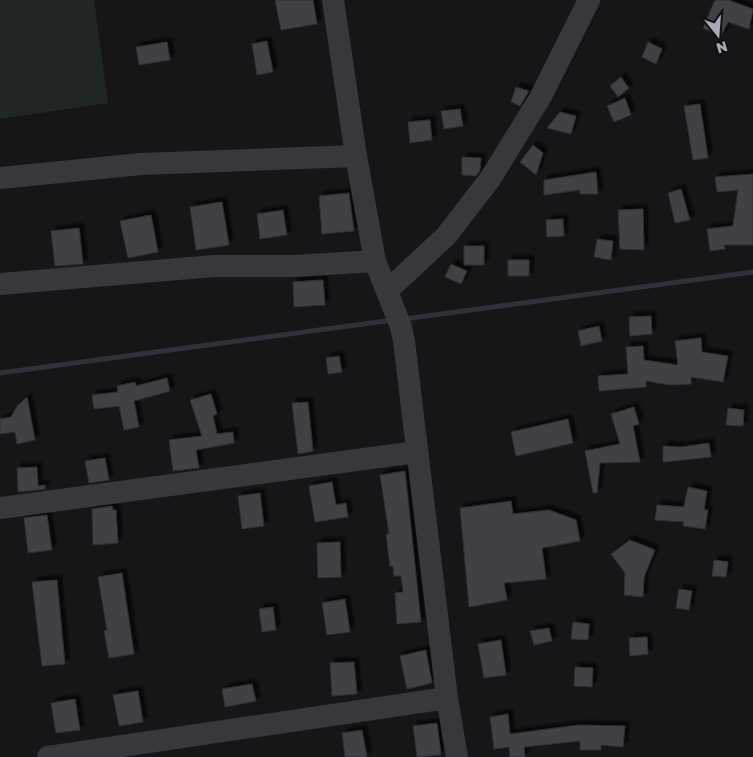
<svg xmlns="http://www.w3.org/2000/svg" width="753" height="757" font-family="'Golos Text',sans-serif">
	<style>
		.green { fill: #202722 }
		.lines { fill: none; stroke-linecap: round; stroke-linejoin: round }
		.stream { stroke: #2c313a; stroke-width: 5 }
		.building { fill: #403f44; stroke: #303033; filter: url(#shadow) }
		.minor { stroke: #37373c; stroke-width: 22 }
	</style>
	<defs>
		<filter id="shadow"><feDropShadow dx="4.5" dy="-4.5" stdDeviation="1" flood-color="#0009"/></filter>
	</defs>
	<rect width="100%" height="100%" fill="#161517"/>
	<path class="green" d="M0,0H94L108,103L0,119Z"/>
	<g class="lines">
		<path class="stream" d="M404,319L753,272
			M0,373L393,320"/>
	</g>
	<path class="building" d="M275,0H313L317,24L281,30Z
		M715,0H728L753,9L749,29L728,22L721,36L703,28Z
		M267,41L273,72L257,75L252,44Z
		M167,42L170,60L139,65L136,47Z
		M648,42L662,49L656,64L642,57Z
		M621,77L629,88L618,97L610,86Z
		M516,87L529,91L520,106L511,102Z
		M625,98L631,115L614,122L607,106Z
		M700,104L708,158L693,160L684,106Z
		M460,109L463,126L444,129L441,111Z
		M560,112L576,116L571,134L547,128Z
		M430,120L432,140L410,143L408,122Z
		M533,145L543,153L536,175L520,162Z
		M462,157L481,158L480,170L476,176L462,175Z
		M596,172L598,194H580V190L544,195V180Z
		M753,174V245H724L725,249L710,251L707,229L733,226L738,190L717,192L715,177Z
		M681,189L690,220L675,223L668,193Z
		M349,193L354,231L322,234L319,196Z
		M222,202L229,245L196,250L190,207Z
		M643,209L644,250L620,249L618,210Z
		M283,210L287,235L260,239L257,214Z
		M151,215L158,252L128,258L120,221Z
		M563,219L564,236L547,237L546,220Z
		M79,228L83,264L55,266L51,231Z
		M597,239L613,241L611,260L594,257Z
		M464,246H484V265H464Z
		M508,260H529V276H508Z
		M451,264L467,271L461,284L445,277Z
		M323,280L325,305L294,307L293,282Z
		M651,316L652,334L630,336L629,317Z
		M599,326L602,341L581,346L578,331Z
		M701,338L702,352L728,356L723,382L691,377V384L670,385L646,381V387L599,391L598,376L628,374L626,347L643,346L644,360L678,365L675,341Z
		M339,356L342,372L328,374L326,358Z
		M167,378L170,391L134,401L139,427L124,430L119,406L94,409L92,395L118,392L117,386L135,382L136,386Z
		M211,394L217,414L213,416L217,434L233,432L234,443L196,450L199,468L173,471L169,440L202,436L190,400Z
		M27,397L35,440L17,444L15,432L0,434V419L11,417L17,406Z
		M308,402L313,451L298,454L292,403Z
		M634,407L639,424L633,426L640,462L600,463L597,493H593L585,451L620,444L611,414Z
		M728,408L744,410L743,426L726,425Z
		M568,419L573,443L516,456L511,432Z
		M709,443L711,457L663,462V446L681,447Z
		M105,458L109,480L89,483L85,461Z
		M37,467L38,486L45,485V489L18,492L17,468Z
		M405,471L421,622L397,624L395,593L403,592L401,576H394L393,566H390L386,534H389L380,475Z
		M332,482L336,505L346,503L348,517L315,522L309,486Z
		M688,487L707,491L704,510H708L705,529L683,526L684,522L655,520L657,505L684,507Z
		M260,493L264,526L242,529L238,496Z
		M511,501L513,514L549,510L576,520L580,541L542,548L546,579L504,583L507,600L469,607L460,508Z
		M112,506L113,510H116L118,543L93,545L92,509Z
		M47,515L52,550L28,553L24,518Z
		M630,540L655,550L644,577L643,597L624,595L625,573L611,554Z
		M340,542L341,577L318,578L317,543Z
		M714,560L728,562L726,577L712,576Z
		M122,573L134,654L109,658L104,631L107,630L98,577Z
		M57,580L65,664L42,666L32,582Z
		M679,589L692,591L689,610L676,608Z
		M345,599L350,632L327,635L322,603Z
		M273,607L276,630L262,632L259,609Z
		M573,622L589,624L588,640L571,639Z
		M549,628L552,641L534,645L530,631Z
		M647,637L648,654L630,656L629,638Z
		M501,640L506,675L484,678L478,644Z
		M426,650L432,683L407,689L400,656Z
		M354,662L357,694L332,696L330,663Z
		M575,667L593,668L592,687L574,686Z
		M252,684L256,701L225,707L222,689Z
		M138,691L143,722L119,726L113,695Z
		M75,699L80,730L56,733L51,703Z
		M508,714L510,734L579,725L625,726L623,747L601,745V750H580V741L524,747L525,757H510L509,747L494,749L490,717Z
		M437,723L441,755L417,757L413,726Z
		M362,730L367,757H345L342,733Z"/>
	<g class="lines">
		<path class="minor" d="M333,0L356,156L375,261L401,327L404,341L447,698L457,757
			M0,178L141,164L356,156
			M0,284L214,266H296L375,261
			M388,290L446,236L490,179L540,98L589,0
			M0,508L416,452
			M48,757L447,698"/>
	</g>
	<g transform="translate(718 35) rotate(163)" stroke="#111012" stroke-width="4" paint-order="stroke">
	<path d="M0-4L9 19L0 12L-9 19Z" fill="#a8aab7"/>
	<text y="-8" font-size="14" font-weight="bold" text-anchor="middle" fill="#a8aab7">N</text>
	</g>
</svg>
